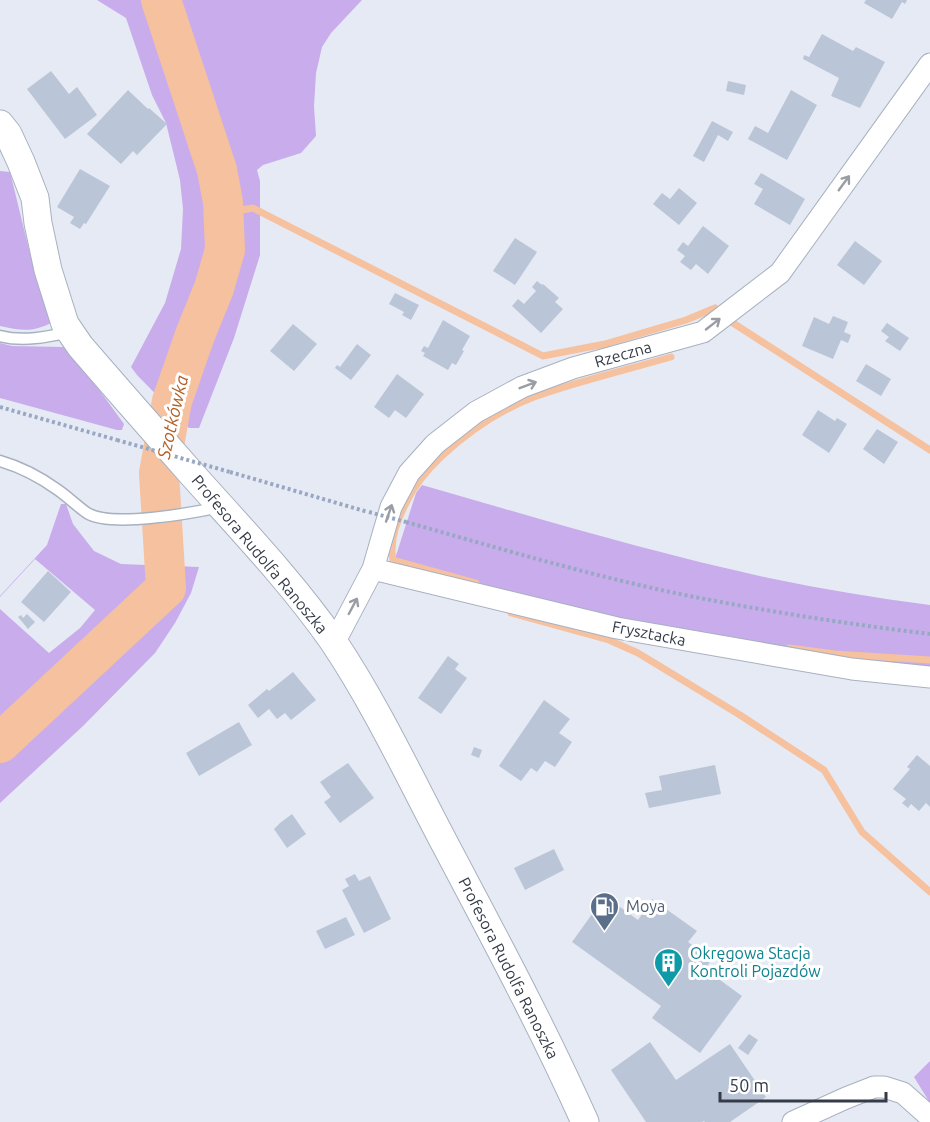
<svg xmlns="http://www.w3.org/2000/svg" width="930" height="1122" font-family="Ubuntu,sans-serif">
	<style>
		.green { fill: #c8acec }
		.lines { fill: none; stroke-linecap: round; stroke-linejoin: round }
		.stream { stroke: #f6c19e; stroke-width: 7 }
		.river { stroke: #f6c19e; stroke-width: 40 }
		.building { fill: #bac6d7 }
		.service-casing { stroke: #a8b1c0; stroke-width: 13 }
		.minor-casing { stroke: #a8b1c0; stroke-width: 23 }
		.tertiary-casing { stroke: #a8b1c0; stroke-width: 29 }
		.path { stroke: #98a8c3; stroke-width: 4; stroke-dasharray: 3 3; stroke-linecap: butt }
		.service { stroke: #fff; stroke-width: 10 }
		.minor { stroke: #fff; stroke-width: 21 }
		.tertiary { stroke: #fff; stroke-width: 27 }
		.path-bridge { stroke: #98a8c3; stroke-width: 4; stroke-dasharray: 3 3; stroke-linecap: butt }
		.oneway { stroke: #9a9ea4 }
		.labels { text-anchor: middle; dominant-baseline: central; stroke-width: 6; stroke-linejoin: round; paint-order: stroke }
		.street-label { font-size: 16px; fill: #353c48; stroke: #fff }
		.service-label { font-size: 16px; fill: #4e5e75; stroke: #fff; text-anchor: start }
		.culture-label { font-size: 16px; fill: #0d838f; stroke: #fff; text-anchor: start }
		.water-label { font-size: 18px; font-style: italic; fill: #b26025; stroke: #fff }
	</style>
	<rect width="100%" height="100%" fill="#e6eaf4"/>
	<path class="green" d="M97,0H362L331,33L322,47L316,73L314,106L316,136L301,153L263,165L257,170L260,181V255L234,338L199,428H189L137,375L131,367L165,303L181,249L183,209L180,180L166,123L152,95L126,18Z
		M0,171L10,172L34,270L51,323C31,333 20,330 0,326Z
		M0,343L12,346L64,347L100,391L124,424L122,430H117L0,398Z
		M422,485C537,518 652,553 769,578C822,589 876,598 930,605V670L869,665L662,628L393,565L416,493Z
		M61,504H66L73,524L94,551L121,564L199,567L191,593L175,623L155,653L83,726L0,803V609L49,653L80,628L95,610L35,559L0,597V596L47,545Z
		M930,1061V1103L914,1077Z"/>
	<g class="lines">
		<path class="stream" d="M224,213L253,208L543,356L605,344L686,320L715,308
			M733,323L930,450
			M476,583L393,560C389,540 397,520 406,503C415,484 427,470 442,456C469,431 500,410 534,397C579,381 626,370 671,357
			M511,613L609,640L638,653L740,715L824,770L862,832L930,892
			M789,648L835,654L930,660"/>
		<path class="river" d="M0,743L166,588L159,473L172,401L195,335L214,288L225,250L223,202L217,170L161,0"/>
	</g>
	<path class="building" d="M866,0H907L905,4L902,2L892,19L864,3Z
		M822,34L853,51L856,47L885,62L860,108L831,96L839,78L803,59L804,55L809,57Z
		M51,71L69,94L77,87L97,115L65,139L27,89Z
		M728,81L746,85L744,95L726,91Z
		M128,90L148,109L149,108L167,124L137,155L133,151L121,164L87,134Z
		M791,90L817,105L787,160L748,139L755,126L768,133Z
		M712,121L733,132L728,141L718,135L704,162L693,156Z
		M80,169L110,186L86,224L84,223L80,229L70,223L74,217L57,207Z
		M761,173L805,199L790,225L754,204L763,189L754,184Z
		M679,188L697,203L679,225L653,204L662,193L670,199Z
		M703,226L729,246L708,274L696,264L691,270L680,262L685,256L677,250L683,242L688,246Z
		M515,238L537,252L515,285L493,271Z
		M855,241L882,261L864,285L837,265Z
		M537,281L542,285L543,284L559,298L555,302L563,309L541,333L512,306L518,299L524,304L536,291L532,287Z
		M395,293L419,305L411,320L402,315L404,312L389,304Z
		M833,316L848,322L844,332L851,335L848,343L841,340L833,359L802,346L814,317L829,324Z
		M443,320L470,336L462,350L464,351L456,365L452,363L448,370L423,356L425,353L421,351L424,346L428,348Z
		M887,323L909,338L900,351L885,341L889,337L881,331Z
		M293,324L317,344L294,371L270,351Z
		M357,344L371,355L351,380L335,368L337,365L340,367Z
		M866,364L891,379L881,396L856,381Z
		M397,374L424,394L406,418L395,410L389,418L374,407Z
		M818,410L835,421L837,418L847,424L829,453L802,435Z
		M877,429L898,442L884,464L863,449Z
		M48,571L71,592L44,622L21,602Z
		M27,614L35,622L28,629L18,617L21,615L23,618Z
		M448,656L459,664L455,669L467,678L441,714L418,698Z
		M293,672L316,700L291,720L285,713L277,719L269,709L258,718L248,705L267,689L269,691Z
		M544,700L570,719L559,733L572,742L555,767L545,761L537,772L531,768L521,781L499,766Z
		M239,722L252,745L199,776L186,753Z
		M474,747L482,750L479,758L471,755Z
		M917,755L930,766V807L926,803L919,811L911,804L908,808L902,803L906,799L893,789L910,769L907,767Z
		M348,763L374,798L340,823L324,802L331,797L320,782Z
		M715,765L721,794L649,808L645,793L662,790L659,776Z
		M292,814L306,834L287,848L274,829L280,823Z
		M554,849L564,870L525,890L514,868Z
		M355,874L359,881L370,876L391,919L364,933L342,890L349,886L345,879Z
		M605,896L638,920L652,899L697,931L688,942L712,959L705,969L742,996L700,1053L652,1018L661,1006L572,942Z
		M346,917L355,935L325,949L316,931Z
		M749,1034L758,1040L748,1055L738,1048Z
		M650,1042L676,1080L730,1044L766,1097L730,1122H705L704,1121L702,1122H646L611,1070Z"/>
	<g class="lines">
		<defs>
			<path id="service" d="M0,336C23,342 47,337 70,332
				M0,461C21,467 40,477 58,490C68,497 77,506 87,513C111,528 192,513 220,507"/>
			<path id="minor" d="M373,569L617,628L852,669L930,677
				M334,643L373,569L391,507L409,473L435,444L476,412L522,387L573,368L703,332L780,273L930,64
				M793,1122L846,1098L874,1087H884L903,1093L930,1117"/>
			<path id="tertiary" d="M0,124L8,134L21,162L35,198L38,223L48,270L65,324L80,346C117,389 154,431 191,473C240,528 291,581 333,641C376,705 410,778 446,846C494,937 543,1028 585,1122"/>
		</defs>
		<use href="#service" class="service-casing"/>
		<use href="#minor" class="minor-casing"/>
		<use href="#tertiary" class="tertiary-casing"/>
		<path class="path" d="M0,407L117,440
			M230,472L368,512
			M406,522C491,546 575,571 661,590C750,609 840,623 930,634"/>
		<use href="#service" class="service"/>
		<use href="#minor" class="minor"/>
		<use href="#tertiary" class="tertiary"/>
		<path class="path-bridge" d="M117,440L230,472
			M369,512L406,522"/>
	</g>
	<defs><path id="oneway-shaft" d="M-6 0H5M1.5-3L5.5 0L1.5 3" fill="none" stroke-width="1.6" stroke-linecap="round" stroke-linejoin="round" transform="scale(1.5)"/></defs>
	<g class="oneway">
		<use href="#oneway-shaft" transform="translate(844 183) rotate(-54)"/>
		<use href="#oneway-shaft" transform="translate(713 324) rotate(-38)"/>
		<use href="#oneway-shaft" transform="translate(528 385) rotate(-21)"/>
		<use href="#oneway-shaft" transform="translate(389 513) rotate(-71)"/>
		<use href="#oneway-shaft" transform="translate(353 606) rotate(-62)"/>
	</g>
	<defs>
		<symbol id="fuel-pin" viewBox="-11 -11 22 30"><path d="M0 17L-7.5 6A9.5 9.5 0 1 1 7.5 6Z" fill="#5c6f8a" stroke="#fff"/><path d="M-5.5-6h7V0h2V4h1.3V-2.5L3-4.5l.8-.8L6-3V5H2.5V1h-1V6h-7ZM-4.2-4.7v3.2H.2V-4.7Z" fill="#fff"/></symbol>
		<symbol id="building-pin" viewBox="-11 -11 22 30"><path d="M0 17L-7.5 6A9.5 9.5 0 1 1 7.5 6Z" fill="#0f9aa8" stroke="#fff"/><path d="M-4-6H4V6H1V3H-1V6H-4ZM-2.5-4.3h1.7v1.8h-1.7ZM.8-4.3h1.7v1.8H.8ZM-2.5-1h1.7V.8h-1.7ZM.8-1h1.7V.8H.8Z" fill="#fff"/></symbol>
	</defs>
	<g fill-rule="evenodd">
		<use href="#fuel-pin" x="588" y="890" width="33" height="45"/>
		<use href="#building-pin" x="652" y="946" width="33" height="45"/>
	</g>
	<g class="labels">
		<g class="street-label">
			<text transform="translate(623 354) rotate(-16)">Rzeczna</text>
			<text transform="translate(260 554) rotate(50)">Profesora Rudolfa Ranoszka</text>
			<text transform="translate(649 633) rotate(11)">Frysztacka</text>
			<text transform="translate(509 968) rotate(63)">Profesora Rudolfa Ranoszka</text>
		</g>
		<g class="service-label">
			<text x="626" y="906">Moya</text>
		</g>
		<g class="culture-label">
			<text x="690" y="953">Okręgowa Stacja<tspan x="690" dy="18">Kontroli Pojazdów</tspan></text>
		</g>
		<g class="water-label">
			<text transform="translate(172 417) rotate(-77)">Szotkówka</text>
		</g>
	</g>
	<path d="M720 1092v9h166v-9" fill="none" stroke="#353c48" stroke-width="3"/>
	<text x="729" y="1092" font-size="18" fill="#353c48" stroke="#ffffff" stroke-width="4.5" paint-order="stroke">50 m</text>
</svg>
